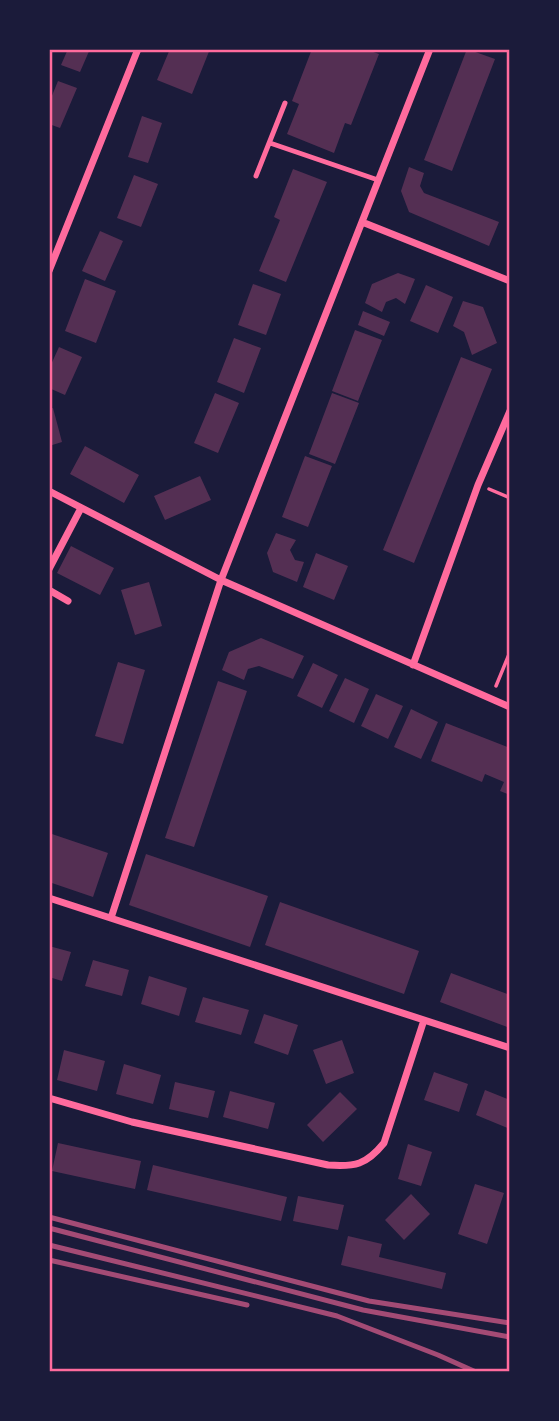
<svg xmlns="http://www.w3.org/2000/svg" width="559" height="1421" font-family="Figtree,sans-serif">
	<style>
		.building { fill: #542f53 }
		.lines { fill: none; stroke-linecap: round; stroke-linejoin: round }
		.path { stroke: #ff6b9d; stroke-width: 3.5 }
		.service { stroke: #ff6b9d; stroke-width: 5 }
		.minor { stroke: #ff6b9d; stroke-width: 7 }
		.rail { stroke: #a44b75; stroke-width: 5 }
		.neatline { fill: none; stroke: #ff6b9d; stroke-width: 2.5 }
	</style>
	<rect width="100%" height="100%" fill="#1b1b3a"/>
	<path class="building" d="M68,49H90L80,72L61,65Z
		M170,49H210L192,94L157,80Z
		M312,49H365L379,54L351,125L345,123L334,153L287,134L299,104L292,101Z
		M467,49L495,59L452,171L424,160Z
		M58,81L77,88L60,128L49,124V103Z
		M142,116L162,123L148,163L128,157Z
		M409,167L424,173L420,186L424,193L499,222L489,246L409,212L401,191Z
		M293,169L327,182L286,282L259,271L280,220L274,217Z
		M134,175L158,184L141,227L117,218Z
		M100,231L123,241L105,281L82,271Z
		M398,273L415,279L405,304L396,298L386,302L382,312L365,303L372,284Z
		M85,279L116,291L96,343L65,331Z
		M253,284L281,294L266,335L238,325Z
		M426,285L453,297L438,333L410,321Z
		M463,301L483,307L497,343L472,355L464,332L453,326Z
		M363,311L390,322L384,336L358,325Z
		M355,330L382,340L358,401L332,391Z
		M234,338L261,348L244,393L217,382Z
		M59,347L82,357L65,395L49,388V369Z
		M461,357L492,369L414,563L383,550Z
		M215,393L239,403L218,453L194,443Z
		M332,393L359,403L335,464L309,454Z
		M53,408L62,442L49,446V409Z
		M85,446L139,475L124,503L70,474Z
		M305,456L332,466L308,527L282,517Z
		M200,476L211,500L165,520L154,496Z
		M276,533L296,540L290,550L295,560L304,562L297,582L273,572L267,553Z
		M71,546L114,568L100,595L57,573Z
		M316,553L348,566L334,600L303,587Z
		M149,582L162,626L135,635L121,590Z
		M261,638L304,656L293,679L259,666L248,669L244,680L222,670L229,652Z
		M118,662L145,670L123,744L95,736Z
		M313,663L338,675L322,708L297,696Z
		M345,678L369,689L354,723L329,711Z
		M218,681L247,691L194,847L165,838Z
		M376,694L403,706L388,739L361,726Z
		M411,709L438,722L421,759L394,747Z
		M446,723L510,748V795L500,791L504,782L485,774L482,782L431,761Z
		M49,833L108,853L93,897L49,882Z
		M146,854L268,896L250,947L129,905Z
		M280,902L419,951L404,994L265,945Z
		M49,946L71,952L62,981L49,977Z
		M93,960L129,970L122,996L85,986Z
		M451,973L510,995V1028L440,1002Z
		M149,976L187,988L179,1016L141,1004Z
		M203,997L249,1010L241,1035L195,1022Z
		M264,1014L298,1025L288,1055L254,1043Z
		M342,1040L354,1073L326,1084L313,1050Z
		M64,1050L105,1061L97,1091L57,1080Z
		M124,1064L161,1075L153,1104L116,1094Z
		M434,1072L468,1084L459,1112L424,1100Z
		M175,1082L215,1091L208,1118L169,1109Z
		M485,1090L510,1100V1129L476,1115Z
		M230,1091L275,1103L268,1129L223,1117Z
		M340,1092L357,1109L323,1142L307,1125Z
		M58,1143L141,1161L135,1189L52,1171Z
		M408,1144L432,1152L421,1186L398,1179Z
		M153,1165L287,1197L281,1221L147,1190Z
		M475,1184L504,1193L487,1244L458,1234Z
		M411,1194L430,1214L404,1240L385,1220Z
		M298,1196L344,1205L338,1230L293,1221Z
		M348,1236L382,1244L379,1257L446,1273L442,1289L341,1265Z"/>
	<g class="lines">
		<path class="path" d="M489,489L510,498
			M496,686L510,652"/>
		<path class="service" d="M270,143L378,180
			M256,176L285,103"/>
		<path class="minor" d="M362,222L510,281
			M49,271L138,49
			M49,491L221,580L510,707
			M49,569L81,508
			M49,590L68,601
			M413,665L478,485L510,411
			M49,898L510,1048
			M111,918L221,580L430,49
			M49,1098L132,1122L328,1165C355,1167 366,1165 384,1143L424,1020"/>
		<path class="rail" d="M49,1217L369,1301L510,1323
			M49,1228L363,1310L510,1337
			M49,1245L337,1316L438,1355L476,1372
			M49,1260L247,1305"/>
	</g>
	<rect width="559" height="1421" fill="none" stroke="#1b1b3a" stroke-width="102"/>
	<rect x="51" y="51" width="457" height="1319" class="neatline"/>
</svg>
